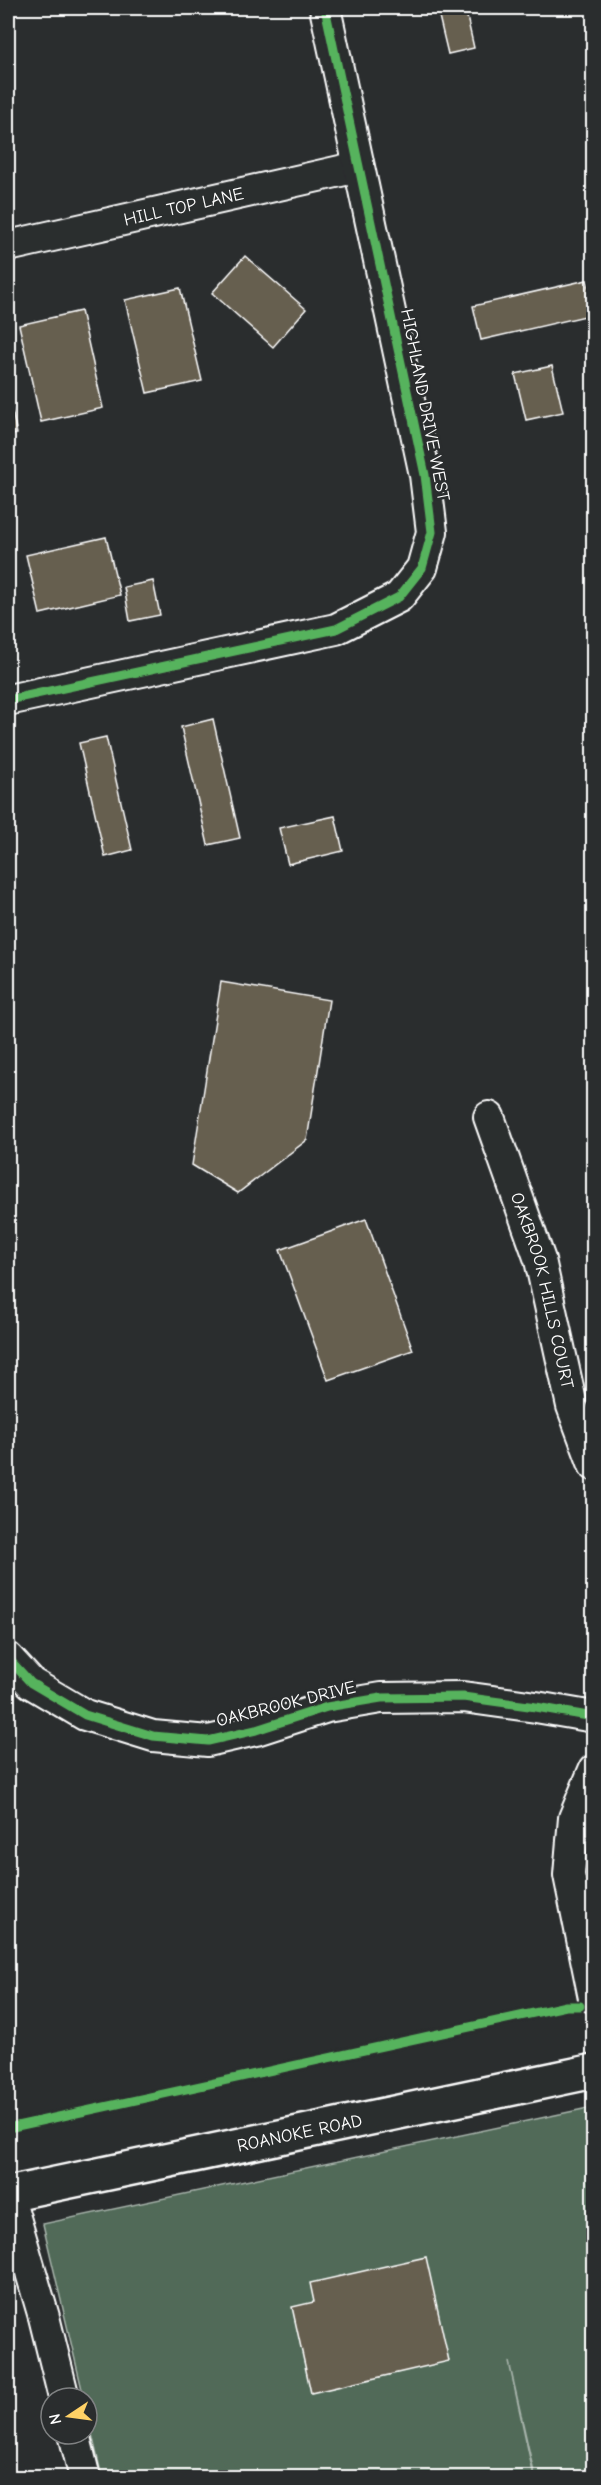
<svg xmlns="http://www.w3.org/2000/svg" width="601" height="2485" font-family="'Comic Neue',sans-serif">
	<style>
		.green { fill: #516a58; stroke: #a8b4ac; stroke-width: 1.5 }
		.building { fill: #665e4f; stroke: #fff; stroke-width: 1.5 }
		.lines { fill: none; stroke-linecap: round; stroke-linejoin: round }
		.street-casing { stroke: #fff; stroke-width: 34 }
		.secondary-casing { stroke: #fff; stroke-width: 38 }
		.street { stroke: #2a2d2e; stroke-width: 30 }
		.secondary { stroke: #2a2d2e; stroke-width: 33 }
		.cycleway-casing { stroke: #2a2d2e; stroke-width: 13 }
		.cycleway { stroke: #56b35d; stroke-width: 9 }
		.labels { text-anchor: middle; dominant-baseline: central; stroke-width: 5; stroke-linejoin: round; paint-order: stroke }
		.street-label { font-size: 18px; fill: #fff; stroke: #2a2d2e }
	</style>
	<rect width="100%" height="100%" fill="#2a2d2e"/>
	<filter id="ink" filterUnits="userSpaceOnUse"><feTurbulence type="fractalNoise" baseFrequency=".0167" numOctaves="2"/><feDisplacementMap in="SourceGraphic" scale="12" xChannelSelector="R" yChannelSelector="G"/><feConvolveMatrix kernelMatrix="1 2 1 2 8 2 1 2 1" color-interpolation-filters="sRGB"/></filter>
	<g filter="url(#ink)">
		<path class="green" d="M593,2107V2477H535L509,2362L534,2477H102L87,2413V2398H84L43,2224Z"/>
		<path class="building" d="M437,8H465L474,48L448,54Z
			M245,256L306,309L273,347L212,293Z
			M587,280L594,314L481,340L473,306Z
			M180,288L202,381L147,393L125,300Z
			M81,311L103,408L41,422L19,325Z
			M552,366L563,412L526,420L515,374Z
			M8,392L17,434L8,436Z
			M106,537L120,595L40,614L26,555Z
			M153,581L160,615L130,621L124,587Z
			M213,719L240,838L208,845L181,727Z
			M106,737L132,850L105,857L79,743Z
			M335,816L343,851L288,864L279,828Z
			M221,982L329,1000L307,1140L238,1193L192,1165Z
			M366,1219L413,1350L328,1380L280,1250Z
			M426,2257L449,2361L311,2393L292,2307L314,2302L310,2283Z"/>
		<g class="lines">
			<defs>
				<g id="street">
					<path id="s1" d="M8,246L358,167"/>
					<path d="M8,700L336,629L399,597L422,568L432,532L425,475L325,8"/>
					<path id="s2" d="M489,1117L540,1260L572,1406L594,1465"/>
					<path d="M8,1658L31,1683L85,1715L153,1736L208,1741L256,1730L327,1707L381,1698L463,1697L536,1707L594,1717"/>
					<path d="M594,1770L574,1818L569,1875L594,1998"/>
					<path d="M8,2194L44,2317L64,2398"/>
					<path d="M74,2434L85,2478"/>
				</g>
				<g id="secondary">
					<path id="s3" d="M8,2194L594,2071"/>
				</g>
			</defs>
			<use href="#street" class="street-casing"/>
			<use href="#secondary" class="secondary-casing"/>
			<use href="#street" class="street"/>
			<use href="#secondary" class="secondary"/>
			<defs>
				<path id="cycleway" d="M8,700L336,629L399,597L422,568L432,532L425,475L325,8
					M8,1658L31,1683L85,1715L153,1736L208,1741L256,1730L327,1707L381,1698L463,1697L536,1707L594,1717
					M8,2128L566,2006H580"/>
			</defs>
			<use href="#cycleway" class="cycleway-casing"/>
			<use href="#cycleway" class="cycleway"/>
		</g>
	</g>
	<g class="labels">
		<g class="street-label">
			<text stroke="none"><textPath href="#s1" startOffset="180">HILL TOP LANE</textPath></text>
			<text transform="translate(425 405) rotate(79)">HIGHLAND DRIVE WEST</text>
			<text stroke="none"><textPath href="#s2" startOffset="182">OAKBROOK HILLS COURT</textPath></text>
			<text transform="translate(286 1704) rotate(-14)">OAKBROOK DRIVE</text>
			<text stroke="none"><textPath href="#s3" startOffset="298">ROANOKE ROAD</textPath></text>
		</g>
	</g>
	<rect width="601" height="2485" fill="none" stroke="#2a2d2e" stroke-width="30"/>
	<rect x="15" y="15" width="571" height="2455" fill="none" stroke="#fff" stroke-width="2" filter="url(#ink)"/>
	<g transform="translate(69 2416) rotate(257)"><circle r="28" fill="#2a2d2e" stroke="#7f8182" stroke-width="1.5"/>
	<path d="M0-4.5L10 22L0 15L-10 22Z" fill="#ffd166"/>
	<text y="-9" font-size="16" font-weight="bold" text-anchor="middle" fill="#ffffff">N</text>
	</g>
</svg>
